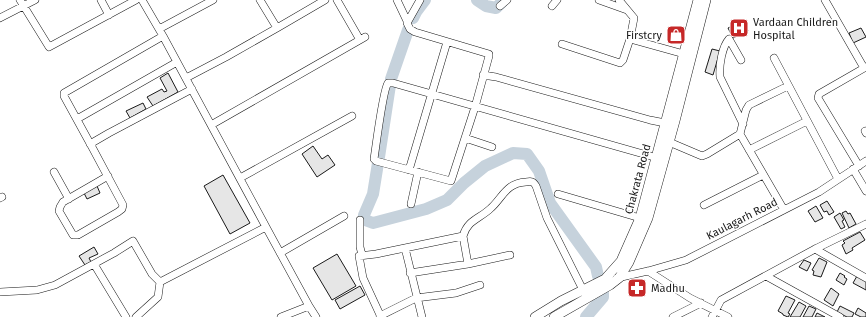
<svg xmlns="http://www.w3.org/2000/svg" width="866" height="317" font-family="'Fira Sans',sans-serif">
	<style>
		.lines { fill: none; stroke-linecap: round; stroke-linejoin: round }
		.river { stroke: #c6d2dc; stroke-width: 12 }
		.building { fill: #e6e6e6; stroke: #1a1a1a }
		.minor-casing { stroke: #1a1a1a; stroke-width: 8 }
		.major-casing { stroke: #1a1a1a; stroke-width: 10 }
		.minor { stroke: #fff; stroke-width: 7 }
		.major { stroke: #fff; stroke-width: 9 }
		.labels { text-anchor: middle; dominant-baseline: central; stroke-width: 3; stroke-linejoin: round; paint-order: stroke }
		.poi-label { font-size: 11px; fill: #1a1a1a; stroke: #fff; text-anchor: start }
		.street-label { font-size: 11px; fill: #1a1a1a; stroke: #fff }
	</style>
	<rect width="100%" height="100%" fill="#fff"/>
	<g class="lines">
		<path class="river" d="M477,0L486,6L496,8L502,2L503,0
			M413,18L416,12L425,0
			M391,79L408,30
			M379,157L390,85
			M378,163L373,194L364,215L365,220L373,223L426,209L447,200L464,183L485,166L513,153L527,154L539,171L550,203L596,267L598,276
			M586,317L603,297V293"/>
	</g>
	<path class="building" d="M743,21L748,31L733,38L728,28Z
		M861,28L866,37L853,43L849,33Z
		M712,49L720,51L713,75L705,72Z
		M168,73L178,92L153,106L147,97L162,89L164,92L167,91L160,78Z
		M143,103L146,109L130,118L126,111Z
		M313,146L322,159L328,155L335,165L317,177L302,154Z
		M223,175L250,223L230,234L204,186Z
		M97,186L100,193L87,199L84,193Z
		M827,201L834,212L829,215L827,211L824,212L820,205Z
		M816,206L823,218L815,222L808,211Z
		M846,211L848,214L850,213L856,224L849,228L842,213Z
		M840,213L844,220L842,221L845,227L841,229L834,217Z
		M860,232L865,240L852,248L853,250L846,254L842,245L845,243L843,241Z
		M94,247L98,254L89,258L91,262L85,265L79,256Z
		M337,254L356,286L332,300L313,268Z
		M819,258L827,262L821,277L813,275L814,271L812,270Z
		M804,260L811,263L807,271L799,267Z
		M840,273L845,276L844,277L847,279L844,285L836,280Z
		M857,276L866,281V290L853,283Z
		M360,286L365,295L340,309L335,300Z
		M831,288L839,294L833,306L824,300Z
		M786,296L795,300L788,313L790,314L788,317L783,315V314L778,311Z
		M799,302L806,306L800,317H790Z
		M809,306L816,309L812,317H803Z
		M840,306L854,313L852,317H847L837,312Z
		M858,308L866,313V317H861L855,314Z
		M817,313L825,317H815Z"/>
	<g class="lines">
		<defs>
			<path id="minor" d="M20,0L49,47L136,0
				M101,0L109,15
				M142,0L163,36L266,227
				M260,0L277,28L325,0
				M337,0L360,40
				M397,0L407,21
				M420,0L407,23L410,29L415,32L489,54V56L475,107L451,181L376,161L374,159C376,146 383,89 388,83H393L661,159
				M599,0L627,10
				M619,0L634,18L630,39L684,54
				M825,0L864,68
				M500,6L507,0
				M552,6L557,0
				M0,18L35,0
				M159,29L213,0
				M562,44L620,63L623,60L630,39
				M774,58L838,179
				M741,60L729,39C722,47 719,65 720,77L743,124
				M483,75L496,77L650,120L665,123
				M186,78L226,57L277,28
				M77,119L177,62
				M211,125L365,37
				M865,131L866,133
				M740,134L784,210
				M465,138L492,147
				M669,142L702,156L707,154L740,134L746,110L749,105L788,86
				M90,144L109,133L192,89
				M749,150L807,121
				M859,166L818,98L819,94L866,67
				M853,169L866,191
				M409,170L447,42
				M54,172L69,199
				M108,176L63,202L60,207L59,211L73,235H78L118,212L122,209L123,205C104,169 84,132 64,96V93L163,36
				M240,178L352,116
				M558,194L640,218
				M0,198L2,197
				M411,204L418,172
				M704,205L763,175
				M360,220V247L362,255
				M405,248L422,317
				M815,249L866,278
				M280,253L344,216
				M94,264L126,317
				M468,264L510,255
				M648,271L690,298L728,317
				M410,273L468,264L463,236
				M766,276L840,317
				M617,278L648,271L686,260L819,192L866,161
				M0,292L37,290L55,285L114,253L133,241L152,274L160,282
				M380,316L416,298L456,293L480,285
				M136,317L158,297L160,282L266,227L309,306
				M281,317L309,306L316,317
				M381,317L363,278L359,256L376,254L463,236C468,219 480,219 491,208C503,197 506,183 526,182C531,181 533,181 536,186L547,218L585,294
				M673,317L701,303
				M712,317L721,300L815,249L866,224"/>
			<path id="major" d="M535,317L561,301L605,279L621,261L640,218L698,0
				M554,317L610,285L619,278L629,262L648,218L675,121L706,0"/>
		</defs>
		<use href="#minor" class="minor-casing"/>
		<use href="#major" class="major-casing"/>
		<use href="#minor" class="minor"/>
		<use href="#major" class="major"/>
	</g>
	<defs>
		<symbol id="hospital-square" viewBox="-11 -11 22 22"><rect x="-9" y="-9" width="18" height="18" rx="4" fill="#c62828" stroke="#fff"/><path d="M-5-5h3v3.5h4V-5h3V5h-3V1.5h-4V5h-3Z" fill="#fff"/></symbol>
		<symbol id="shop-square" viewBox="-11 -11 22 22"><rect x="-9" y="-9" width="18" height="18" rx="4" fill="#c62828" stroke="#fff"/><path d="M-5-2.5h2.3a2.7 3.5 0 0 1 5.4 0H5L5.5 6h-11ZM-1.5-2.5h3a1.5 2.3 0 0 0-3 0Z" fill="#fff"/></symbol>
		<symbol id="pharmacy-square" viewBox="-11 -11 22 22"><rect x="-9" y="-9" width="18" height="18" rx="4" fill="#c62828" stroke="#fff"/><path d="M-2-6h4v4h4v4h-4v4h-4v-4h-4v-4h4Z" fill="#fff"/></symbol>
	</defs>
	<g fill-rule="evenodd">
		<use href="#hospital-square" x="728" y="17" width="22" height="22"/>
		<use href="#shop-square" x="665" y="24" width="22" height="22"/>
		<use href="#pharmacy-square" x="626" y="277" width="22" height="22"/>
	</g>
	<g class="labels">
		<g class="poi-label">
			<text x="753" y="22">Vardaan Children<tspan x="753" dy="13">Hospital</tspan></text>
			<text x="662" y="35" text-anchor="end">Firstcry</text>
			<text x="651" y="288">Madhu</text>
		</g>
		<g class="street-label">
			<text transform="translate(638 179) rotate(-75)">Chakrata Road</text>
			<text transform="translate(742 219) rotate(-27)">Kaulagarh Road</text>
		</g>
	</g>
</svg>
